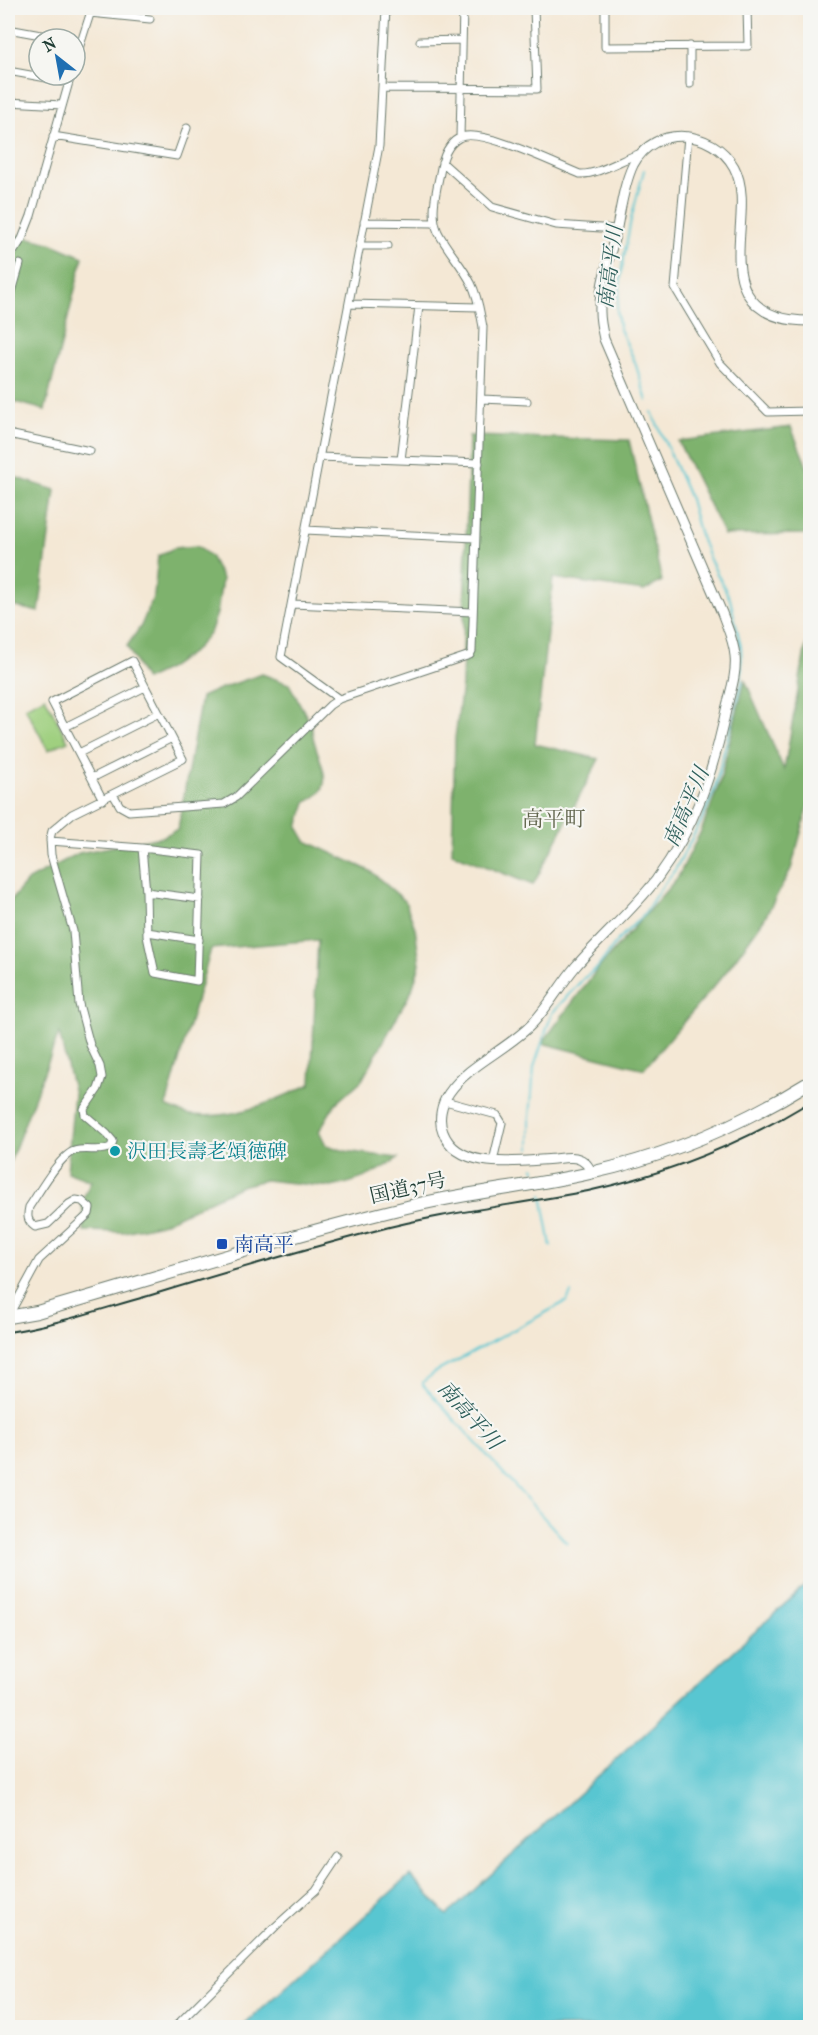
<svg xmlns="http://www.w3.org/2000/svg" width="818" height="2035" font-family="'IM FELL French Canon','Noto Serif JP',serif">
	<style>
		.green { fill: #9ecf7e; stroke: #5e8659; stroke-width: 1.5 }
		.forest { fill: #7eb26d; stroke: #4e7850; stroke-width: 1.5; fill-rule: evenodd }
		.water { fill: #59c6d1; stroke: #3c8282; stroke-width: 1.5 }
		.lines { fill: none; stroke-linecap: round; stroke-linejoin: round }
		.stream { stroke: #59c6d1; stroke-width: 2 }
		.street-casing { stroke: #6a796c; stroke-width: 9 }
		.secondary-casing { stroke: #6a796c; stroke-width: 11 }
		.highway-casing { stroke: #6a796c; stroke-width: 14 }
		.street { stroke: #fff; stroke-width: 7 }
		.secondary { stroke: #fff; stroke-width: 9 }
		.highway { stroke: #fff; stroke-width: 12 }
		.rail { stroke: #1f3d34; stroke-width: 2 }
		.culture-dot { fill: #0f9aa8; stroke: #f6f6f2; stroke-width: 2 }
		.transit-dot { fill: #1a4fb4; stroke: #f6f6f2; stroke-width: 2 }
		.labels { text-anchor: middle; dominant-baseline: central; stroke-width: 4.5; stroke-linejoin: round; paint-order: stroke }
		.culture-label { font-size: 20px; fill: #0d838f; stroke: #f6f6f2; text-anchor: start }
		.street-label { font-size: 20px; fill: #1f3d34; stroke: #f6f6f2 }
		.transit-label { font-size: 20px; fill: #164399; stroke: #f6f6f2; text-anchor: start }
		.water-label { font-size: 21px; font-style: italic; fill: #2e5f5b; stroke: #f6f6f2 }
		.neighbourhood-label { font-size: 21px; fill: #61654d; stroke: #f6f6f2 }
	</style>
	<rect width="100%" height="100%" fill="#f6f6f2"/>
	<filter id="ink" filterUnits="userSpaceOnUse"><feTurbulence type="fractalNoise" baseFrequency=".0167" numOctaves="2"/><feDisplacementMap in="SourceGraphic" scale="12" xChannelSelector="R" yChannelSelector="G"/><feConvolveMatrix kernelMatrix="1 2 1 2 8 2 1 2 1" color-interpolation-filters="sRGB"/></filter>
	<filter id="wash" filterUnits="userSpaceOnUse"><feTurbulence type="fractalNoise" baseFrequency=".008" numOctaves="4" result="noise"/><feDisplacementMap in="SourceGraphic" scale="24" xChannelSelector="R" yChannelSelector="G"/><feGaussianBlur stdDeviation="1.35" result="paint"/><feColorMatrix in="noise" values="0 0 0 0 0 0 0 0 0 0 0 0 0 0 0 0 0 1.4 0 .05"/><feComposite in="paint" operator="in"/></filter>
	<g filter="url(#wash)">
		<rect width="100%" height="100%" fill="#f4e8d5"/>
		<path class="green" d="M45,697L68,741L48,750L25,707Z"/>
		<path class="forest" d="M8,233L50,243L83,257L45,410L8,400Z
			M791,427L810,474V534L724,535L678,441Z
			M469,436L629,440L662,581L644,591L553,578L535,744L599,759L533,885L452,853L455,738L462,685Z
			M8,475L55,490L39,612L8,605Z
			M197,546L210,556L222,579L217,613L210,633L194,651L168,669L145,680L127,646L141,626L154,595L158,556L174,548Z
			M806,645H810V800L791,869L764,919L725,973L644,1069L542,1043L596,971L678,877L702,829L719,785L745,680L784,770Z
			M262,674L289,684L312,726C310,753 345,785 306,802L298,827L306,841L370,871L405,901L415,928L420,964L412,990L362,1080L335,1104L319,1131L326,1145L345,1151L398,1158C377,1174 357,1182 331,1187L265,1180L241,1186L161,1224L124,1232L84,1231L82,1201L91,1181L67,1172L74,1094L59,1033L8,1167V904L28,880L79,853L162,837L178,829L201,697L219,689ZM318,940L311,1084C274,1101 235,1120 192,1115C183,1114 174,1109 166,1106L211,949Z"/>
		<path class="water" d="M810,1581V2027H242L410,1875L447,1915Z"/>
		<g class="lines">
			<path class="stream" d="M644,170L631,219L622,268L617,310L619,327L635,362L647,401
				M530,1148V1117L534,1067L552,1013L584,978L597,968L618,940L644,914L658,892L675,870L700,823L714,791L742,682L741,647L730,599L709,558L699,532L690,499L652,412
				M534,1167L535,1170
				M542,1195L551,1246
				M567,1543L423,1385V1382L434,1373L567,1301L571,1293"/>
		</g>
	</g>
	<g filter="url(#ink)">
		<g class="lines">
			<defs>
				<path id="street" d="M605,8V47L748,46L747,8
					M90,13L150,19
					M8,29L63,39
					M420,41L462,40
					M690,46V84
					M75,61L92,8
					M8,71L69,82
					M382,88L537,89L534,8
					M8,102L62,105
					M53,136L177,156L187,128
					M688,136L675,288L720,363L768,412L810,411
					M460,137L463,8
					M442,162L492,207L556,225L616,229
					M364,222L435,223
					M361,246H388
					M8,260L22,239L31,216L71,75
					M349,304L479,307
					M8,306L20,264
					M481,399L527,401
					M8,434L90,451
					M319,457L479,463
					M401,460L419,306
					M305,530L475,538
					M292,604L473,612
					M339,699L281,657L379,146L386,8
					M65,727L145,687
					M79,753L159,713
					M92,778L172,738
					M113,794L120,806L129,811L224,804L236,797L330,705L339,699L470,655L472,651L483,327C480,312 478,296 471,283C462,265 447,250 438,232C430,214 436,192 440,173C442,160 446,145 459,138C479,126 557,165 580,174C599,175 623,158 642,153
					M50,841L142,848
					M142,848L201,855L197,981L155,973L147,936L146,892Z
					M146,892L200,899
					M147,932L199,940
					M445,1101L497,1115L502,1123L493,1161
					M8,1317L39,1260L89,1214L90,1208L82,1201L76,1200L69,1204L48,1224L35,1227C27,1221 27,1216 29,1207C38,1194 60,1155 74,1151C87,1147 99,1153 111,1147L113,1141L107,1134L85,1115L84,1109L98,1089L102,1077L100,1066L90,1045L79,1004L73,931L51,855L50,839L52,831L72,814L183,759L132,661L52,702L103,800
					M174,2028L276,1926L316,1890L338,1857"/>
				<path id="secondary" d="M592,1173C590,1169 587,1164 584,1162C576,1155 563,1158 554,1159C520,1161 458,1172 443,1132C438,1120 441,1104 449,1093C469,1064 507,1050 532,1024C549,1006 560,985 576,966C602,936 632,911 656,880C695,827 713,773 726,710C730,693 737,674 735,656C734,641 727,627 722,613L604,339C602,330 600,321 600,312C599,283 611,255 617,227C621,207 624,184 633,165C654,124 713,129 734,167C753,203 727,255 747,293C760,316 786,321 810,321"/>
				<path id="highway" d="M8,1317L37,1312C160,1277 282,1237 407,1207C467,1192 529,1187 590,1173C668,1156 742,1124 810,1082"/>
			</defs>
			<use href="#street" class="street-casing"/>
			<use href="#secondary" class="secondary-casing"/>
			<use href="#highway" class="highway-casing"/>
			<use href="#street" class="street"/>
			<use href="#secondary" class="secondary"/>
			<use href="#highway" class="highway"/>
			<path class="rail" d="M8,1332C55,1325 101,1309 148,1296C223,1273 298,1251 374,1231C444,1212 517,1205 588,1191C667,1174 741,1144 810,1102"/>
		</g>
	</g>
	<circle class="culture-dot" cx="115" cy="1151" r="6"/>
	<rect class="transit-dot" x="216" y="1238" width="12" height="12" rx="3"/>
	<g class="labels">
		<g class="culture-label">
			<text x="127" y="1151">沢田長壽老頌徳碑</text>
		</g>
		<g class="street-label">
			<text transform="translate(408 1188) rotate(-13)">国道37号</text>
		</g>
		<g class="transit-label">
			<text x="234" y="1244">南高平</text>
		</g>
		<g class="water-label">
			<text transform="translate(610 267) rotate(-83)">南高平川</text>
			<text transform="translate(686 807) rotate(-67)">南高平川</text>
			<text transform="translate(470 1415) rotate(48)">南高平川</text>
		</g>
		<g class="neighbourhood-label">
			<text x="554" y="819">高平町</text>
		</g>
	</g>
	<rect width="818" height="2035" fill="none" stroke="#f6f6f2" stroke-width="30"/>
	<g transform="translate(57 57) rotate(329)"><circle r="28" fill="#f6f6f2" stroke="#a0aca6" stroke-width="1.5"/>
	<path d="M0-4.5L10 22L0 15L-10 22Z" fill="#1f6fb2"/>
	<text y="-9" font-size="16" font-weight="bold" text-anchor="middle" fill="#1f3d34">N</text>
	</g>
</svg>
